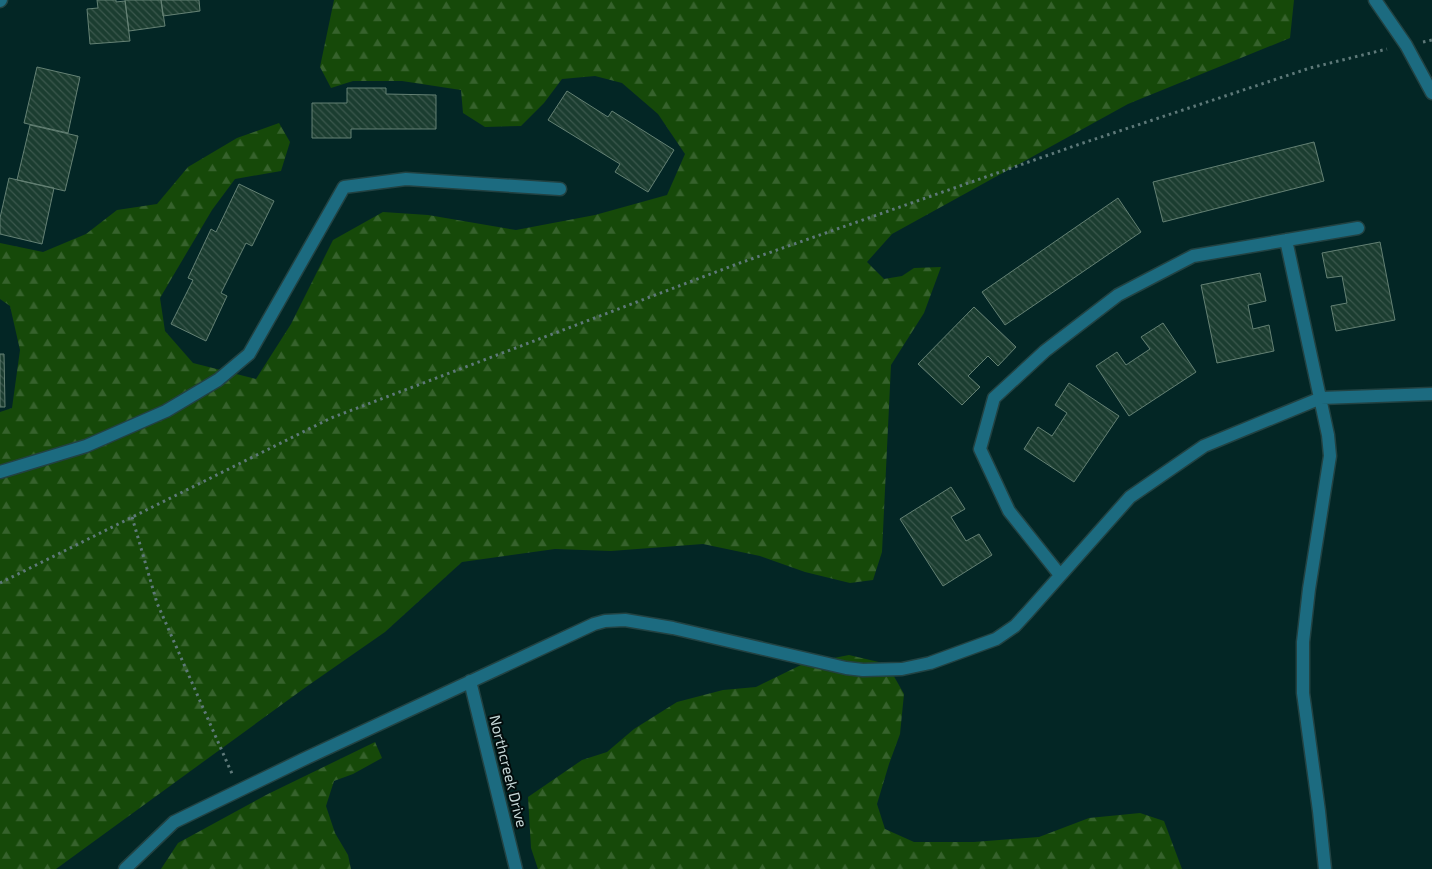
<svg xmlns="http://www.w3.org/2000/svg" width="1432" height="869" font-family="'Exo 2',sans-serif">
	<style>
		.forest { fill: url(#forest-firs) }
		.building { fill: url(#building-back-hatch); stroke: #648174 }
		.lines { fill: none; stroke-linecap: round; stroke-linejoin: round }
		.minor-casing { stroke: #224242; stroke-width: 15 }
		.path { stroke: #5e7979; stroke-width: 3; stroke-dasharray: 2.5 4; stroke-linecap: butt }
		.minor { stroke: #1c6b80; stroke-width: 12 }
		.labels { text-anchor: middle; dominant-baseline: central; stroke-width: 4; stroke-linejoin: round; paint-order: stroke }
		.street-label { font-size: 15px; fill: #c6d8d8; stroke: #020c0c }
	</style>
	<defs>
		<pattern id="forest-firs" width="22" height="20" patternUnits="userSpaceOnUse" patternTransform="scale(1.25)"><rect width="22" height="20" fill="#164909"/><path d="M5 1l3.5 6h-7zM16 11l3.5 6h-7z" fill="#36622c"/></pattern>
		<pattern id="building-back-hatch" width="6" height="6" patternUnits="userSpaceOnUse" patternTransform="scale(1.25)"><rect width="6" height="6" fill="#1b3d30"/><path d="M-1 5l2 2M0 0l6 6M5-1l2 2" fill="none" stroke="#3b584d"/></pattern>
	</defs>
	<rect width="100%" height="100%" fill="#032625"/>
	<path class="forest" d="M334,0H1294L1290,38L1128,104L892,234L867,262L884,279L902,276L914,268L941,267L924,313L891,365L882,552L873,580L850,583L805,572L760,556L703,544L611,551L555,549L462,562L385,632L306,687L56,869H0V412L12,408L20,350L10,306L0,299V243L43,252L86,234L117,210L157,204L188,167L237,138L279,123L290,142L281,171L235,179L212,210L160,298L165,331L193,363L256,379L291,324L333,240L383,212L428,215L516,230L595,215L667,195L685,154L658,114L622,83L595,76L562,79L544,103L521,126L485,127L463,113L461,90L402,81H353L331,88L320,67Z
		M849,655L887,664L904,694L900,734L889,764L877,804L885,829L914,842H974L1039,837L1089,818L1140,813L1164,821L1182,869H538L531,848L528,797L582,760L607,752L634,729L677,702L723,690L756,687L803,664Z
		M375,742L382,758L353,774L334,781L326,806L335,833L348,855L351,869H161L178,843L268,794Z"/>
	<path class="building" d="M97,0H116V2L125,1L130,41L90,44L87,9L98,8Z
		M125,0H161L165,26L129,31Z
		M161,0H199L200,11L163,16Z
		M37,67L80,77L68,133L24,123Z
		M347,88H386V94L436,95V129H351V138H312V103H347Z
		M567,91L608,117L612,111L674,150L648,192L615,172L620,164L548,120Z
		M30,125L78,136L65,191L17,180Z
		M1314,142L1324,181L1163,222L1153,182Z
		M9,178L54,188L42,244L0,234V218Z
		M239,184L274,201L252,246L246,243L221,293L227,296L206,341L171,324L193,280L188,278L211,229L216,232Z
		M1118,198L1141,232L1005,325L982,292Z
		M1380,242L1395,320L1336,331L1331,306L1347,303L1342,276L1327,278L1322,253Z
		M1260,273L1266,301L1248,305L1253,329L1269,325L1274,351L1217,363L1201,285Z
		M974,307L1016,347L998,366L988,356L968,376L980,387L962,405L918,364Z
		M1163,323L1196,372L1129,416L1096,366L1117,352L1126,365L1150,349L1141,337Z
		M0,354H4L5,407H0Z
		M1069,383L1119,416L1074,482L1024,449L1038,427L1052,436L1067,413L1055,405Z
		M951,487L965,509L951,517L966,541L979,534L992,555L943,586L900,519Z"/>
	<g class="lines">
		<defs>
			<path id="minor" d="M1375,0L1406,45L1432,93
				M0,1L1,0
				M1286,240L1328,435L1330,456L1309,589L1303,642V693L1319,811L1325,869
				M0,472L86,446L166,411L218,380L249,354L344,187L406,179L560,189
				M1060,575L1009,511L980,449L994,398L1045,351L1118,295L1193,256L1358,228
				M470,681L516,869
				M125,869L174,822L302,760L594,624L605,621L625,620L673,628L846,668L863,670L902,669L930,663L996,639L1015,626L1027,613L1130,497L1204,446L1321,398L1432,394"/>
		</defs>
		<use href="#minor" class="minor-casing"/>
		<path class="path" d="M1423,42L1432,40
			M132,517L157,603L233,776
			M0,583L331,418L737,264L1080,144L1310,68L1387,49"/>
		<use href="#minor" class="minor"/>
	</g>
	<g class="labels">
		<g class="street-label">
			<text transform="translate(509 771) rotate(76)">Northcreek Drive</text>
		</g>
	</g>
</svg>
